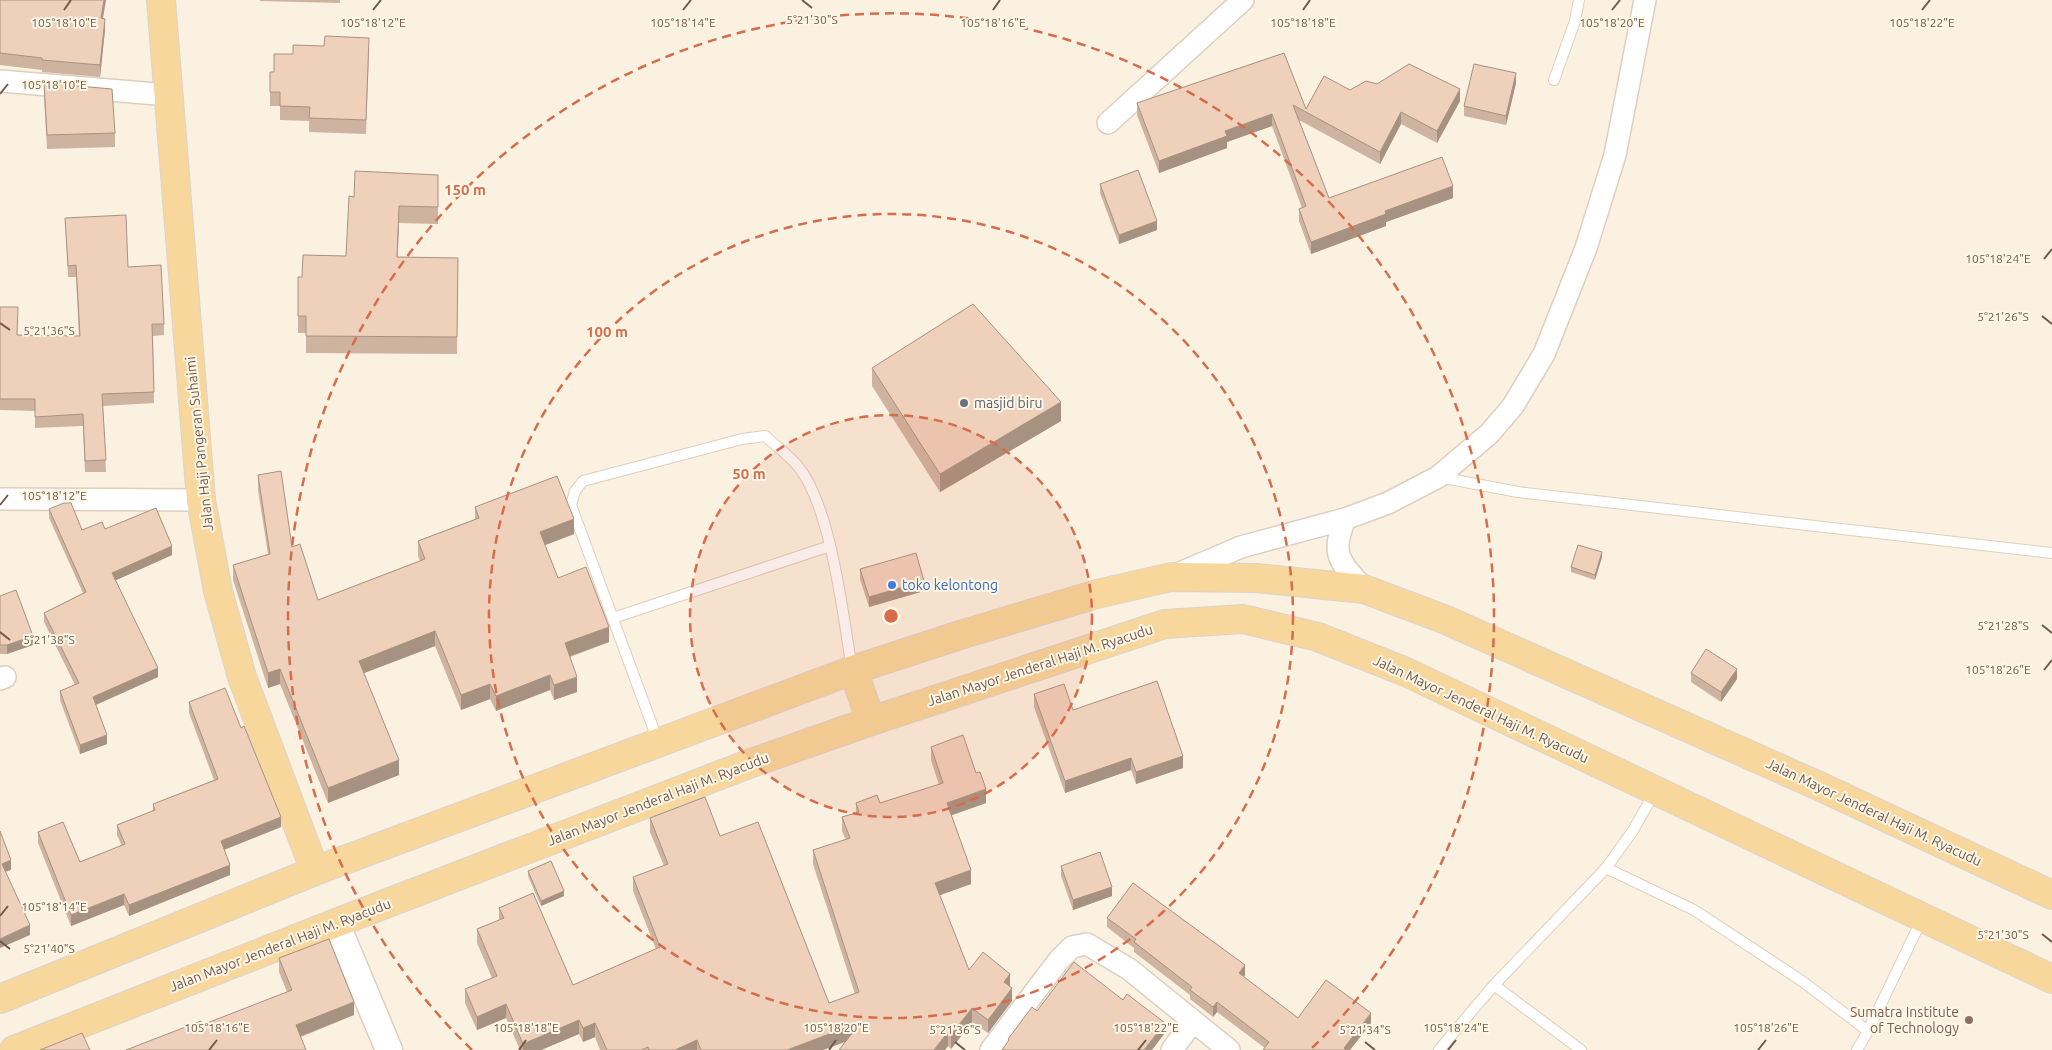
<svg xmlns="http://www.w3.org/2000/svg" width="2052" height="1050" font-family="Ubuntu,sans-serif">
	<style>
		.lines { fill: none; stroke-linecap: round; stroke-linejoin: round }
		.service-casing { stroke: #dfcebe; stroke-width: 12 }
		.minor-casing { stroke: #dfcebe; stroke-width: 24 }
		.tertiary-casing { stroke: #dfcebe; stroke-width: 29 }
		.primary-casing { stroke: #dad4d0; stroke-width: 30 }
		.service { stroke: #fff; stroke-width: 10 }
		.minor { stroke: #fff; stroke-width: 21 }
		.tertiary { stroke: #fff; stroke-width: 26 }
		.primary { stroke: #f8d79c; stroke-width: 28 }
		.wall { fill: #ceb3a0 }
		.shaded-wall { fill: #a79282 }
		.building { fill: #efd0ba; stroke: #a79282 }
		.ticks { fill: none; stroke: #715849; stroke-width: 2 }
		.ring { fill: none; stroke: #d66c4a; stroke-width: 2.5; stroke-dasharray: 9 6 }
		.worship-dot { fill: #6b7280; stroke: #fef6e7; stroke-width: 2 }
		.shop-dot { fill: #3f7fe0; stroke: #fef6e7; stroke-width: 2 }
		.education-dot { fill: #8d6e63; stroke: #fef6e7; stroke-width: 2 }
		.labels { text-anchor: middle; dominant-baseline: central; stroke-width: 4; stroke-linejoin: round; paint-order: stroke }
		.worship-label { font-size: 14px; fill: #5b616d; stroke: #fef6e7; text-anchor: start }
		.street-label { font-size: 14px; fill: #715849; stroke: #fef6e7 }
		.shop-label { font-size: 14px; fill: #366cbe; stroke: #fef6e7; text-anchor: start }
		.education-label { font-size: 14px; fill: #785e54; stroke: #fef6e7; text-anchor: end }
		.ticks-label { font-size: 12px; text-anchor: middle; fill: #715849; stroke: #fef6e7; stroke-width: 4; stroke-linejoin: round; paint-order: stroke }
		.centre { fill: #d66c4a; stroke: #fef6e7; stroke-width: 2.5 }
		.ring-label { font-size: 15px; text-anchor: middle; font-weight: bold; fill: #d66c4a; stroke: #fef6e7; stroke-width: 4; stroke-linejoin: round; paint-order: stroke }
	</style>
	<rect width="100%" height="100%" fill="#fbf1e1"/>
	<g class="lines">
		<defs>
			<path id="service" d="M1554,80L1575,21L1579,0
				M1439,477L1518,492L2052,553
				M613,618L830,546
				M658,741L571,505L575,491L583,481L742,439L765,436C775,445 787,454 796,464C831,503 843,616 852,669
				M1606,868L1694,910L1802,981L1868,1031
				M1494,985L1581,1050
				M1439,1050L1494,985L1606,868L1632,832L1655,792
				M1857,1050L1868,1031L1922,919"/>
			<path id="minor" d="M0,81L169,95
				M1108,123L1243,0
				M0,499L201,500
				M1345,519C1330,555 1340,562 1364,589
				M1173,576L1241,547L1345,519L1388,503L1438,477L1489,434L1513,406L1544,354L1586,248L1615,155L1645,0
				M0,679L5,677
				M991,1050L1059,960L1072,947L1087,944L1129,969L1229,1050
				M1172,1050L1193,1021"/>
			<path id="tertiary" d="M336,923L389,1050"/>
			<path id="primary" d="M161,0L201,500L218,591L242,677L315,871
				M853,670L871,721
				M0,999L315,871L853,670L963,634L1097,594L1171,577L1256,578L1364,589L1446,620L1819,786L2052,895
				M14,1050L336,923L746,765L871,721L1165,624L1243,619L1318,637L1406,672L2052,979"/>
		</defs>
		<use href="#service" class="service-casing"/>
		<use href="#minor" class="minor-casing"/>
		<use href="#tertiary" class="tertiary-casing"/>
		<use href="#primary" class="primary-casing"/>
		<use href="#service" class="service"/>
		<use href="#minor" class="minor"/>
		<use href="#tertiary" class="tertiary"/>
		<use href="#primary" class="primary"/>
	</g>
	<path class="wall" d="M0,0L105,30L100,77L42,72V70L0,65Z
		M260,0H340V3L260,1Z
		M369,52L366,134L309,132V121L280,120V106H270V92L274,72L293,54Z
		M1284,53L1306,109L1350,90L1377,84L1460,101L1437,143L1401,124L1380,164L1299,120L1329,198H1453L1386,222V226L1311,254L1299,221V209L1302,208L1272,126L1227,142V148L1159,173L1137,115V103Z
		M44,83L115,133V147L47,149L44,97Z
		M1516,83L1506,125L1464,116V106Z
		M438,175V224L399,223L397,257L458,258L457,354L306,353V333H298V277H302L346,256L354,197Z
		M1100,184L1157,230L1119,244L1100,193Z
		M65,218L128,267L164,324V335L153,336L154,403L103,406L106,472H85L83,426L35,428V411L0,410V307L18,335L79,336L76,277H68Z
		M872,368L1061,421L940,492L872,386Z
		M258,475L318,600L420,561L418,556V541L475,519V507L574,534L545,545L558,578L609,642L570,657L577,692L554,700L550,690L496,711L490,699L461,710L435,646L364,673L399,775L328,803L280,684L268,688L233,580V565L268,554L258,490Z
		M49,509L82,530L105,529L172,555L116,580L158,677L96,705L107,744L80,754L60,700V691L75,685L44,622V613L83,593L49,518Z
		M1602,557L1595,580L1571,572V567Z
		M860,569L924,591L869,607L860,579Z
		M0,596L33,645L7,654H0Z
		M1691,673L1737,679L1721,702L1691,682Z
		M1034,694L1073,710L1183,768L1136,784L1131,770L1065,793L1034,707Z
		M189,702L241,728L281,827L224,850L230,875L129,916L124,905L71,926L38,843V832L80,862L122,846L117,835V825L153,811V804L214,780L189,713Z
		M931,747L986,803L951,815L971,884L939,895L969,970L1010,986L1012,1001L988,1033L972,1022L951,1049L948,1046L945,1050H839L845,1041L823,1050H600L595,1037L583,1042L579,1034L541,1050H520L506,1018L477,1030L465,1003V989L492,978L477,943V929L499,920V908L573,985L656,949L633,891V877L664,866L650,832V818L720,836L829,1003L855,994L813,864V850L846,840L842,831V817L856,813V803H880L939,785L931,760Z
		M1061,866L1112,896L1073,910L1061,876Z
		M528,871L564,896L541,906L528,876Z
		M1107,918L1245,975L1243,977L1298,1018L1371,1023L1350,1050H1263L1265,1048L1217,1012L1213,1017L1190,999V995L1134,952V948L1107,927Z
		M279,958L354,1015L301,1037L202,1025L287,992L279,972Z"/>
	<path class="shaded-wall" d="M104,0H106L101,30V18Z
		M105,19V30L100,77V65Z
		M1516,73V83L1506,125V116Z
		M1460,89V101L1437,143V131Z
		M1401,112V124L1380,164V152Z
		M1272,114V126L1227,142V148L1159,173V161L1225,131Z
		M1453,186V198L1386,222V226L1311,254V242L1385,211Z
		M399,206V223L397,274V257Z
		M1157,221V230L1119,244V235Z
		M1061,402V421L940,492V474Z
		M574,519V534L540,547V532Z
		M172,546V555L112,582V573Z
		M1602,552V557L1595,580V575Z
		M924,581V591L869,607V597Z
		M609,627V642L565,658V643Z
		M435,631V646L359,675V661Z
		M33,636V645L7,654V645Z
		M158,668V677L93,706V697Z
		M280,669V684L268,688V673Z
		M1737,669V679L1721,702V692Z
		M550,675V690L496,711V696Z
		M577,677V692L554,700V685Z
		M490,684V699L461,710V695Z
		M107,735V744L80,754V745Z
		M1183,756V768L1136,784V772Z
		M1131,758V770L1065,793V781Z
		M399,760V775L328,803V788Z
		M986,789V803L947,817V803Z
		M281,817V827L221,851V841Z
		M11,860V870L2,873V864Z
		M230,865V875L129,916V905Z
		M971,870V884L935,897V883Z
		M1112,887V896L1073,910V900Z
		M564,891V896L541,906V901Z
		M124,894V905L71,926V915Z
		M30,925V935L0,948V939Z
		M1245,965V975L1239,983V973Z
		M1010,974V988L1004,982Z
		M1012,988V1001L988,1033V1020Z
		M354,1002V1015L296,1038V1025Z
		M1217,1002V1012L1213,1017V1007Z
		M506,1004V1018L477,1030V1017Z
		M972,1008V1022L951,1049V1035Z
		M1371,1013V1023L1350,1050H1344V1048Z
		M579,1020V1034L541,1050H523V1044Z
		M861,1022V1036L823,1050H787Z
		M595,1023V1037L583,1042V1028Z
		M1165,1023V1033L1152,1050H1144Z
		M948,1032V1046L945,1050H934Z
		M697,1040V1050H675Z"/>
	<path class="building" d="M0,0H104L101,18L105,19L100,65L42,60V58L0,53Z
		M325,36L369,38L366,120L309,118L310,107L280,106V92H270V72H274V54H293V45L324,46Z
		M1284,53L1306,109L1324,76L1350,90L1366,81L1377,84L1409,64L1460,89L1437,131L1401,112L1380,152L1293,105L1329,198L1442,157L1453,186L1385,211L1386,214L1311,242L1299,209L1306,206L1272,114L1225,131L1227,136L1159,161L1137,103Z
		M1474,64L1516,73L1506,116L1464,106Z
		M44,83L112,89L115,133L47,135Z
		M1138,170L1157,221L1119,235L1100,184Z
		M355,171L438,175V207L399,206L397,257L458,258L457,337L306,336V316H298V277H302L303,255L346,256L349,196L354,197Z
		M126,215L128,267L161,265L164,324H152L154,392L102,394L106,460L85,461L83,414L35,417V399H0V307H18L17,335L80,336L76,265L68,266L65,218Z
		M973,304L1061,402L940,474L872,368Z
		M281,471L292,547L300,544L318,600L425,559L418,541L479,518L475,507L557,476L574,519L540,532L558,578L586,567L609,627L565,643L577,677L554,685L550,675L496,696L490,684L461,695L435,631L359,661L399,760L328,788L280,669L268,673L233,565L270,554L258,475Z
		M64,503H71L82,530L102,522L105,529L156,508L172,546L112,573L158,668L93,697L107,735L80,745L60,691L79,683L44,613L86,592L49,509Z
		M1578,545L1602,552L1595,575L1571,567Z
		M916,553L924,581L869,597L860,569Z
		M16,590L33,636L7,645H0V596Z
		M1706,649L1737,669L1721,692L1691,673Z
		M1157,681L1183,756L1136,772L1131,758L1065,781L1034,694L1064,684L1073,710Z
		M225,688L241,728L244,726L281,817L221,841L230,865L129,905L124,894L71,915L38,832L63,822L80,862L125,844L117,825L155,810L153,804L218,779L189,702Z
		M963,735L976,773L980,772L986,789L947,803L971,870L935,883L969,970L983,952L1010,974L1004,982L1012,988L988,1020L972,1008L951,1035L948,1032L934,1050H839L861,1022L787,1050H701L697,1040L675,1050H649L648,1047L641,1050H607L595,1023L583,1028L579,1020L523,1044L506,1004L477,1017L465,989L497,976L477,929L504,918L499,908L533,893L573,985L660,947L633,877L668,864L650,818L705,797L720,836L758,822L829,1003L859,992L813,850L850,838L842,817L859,812L856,803L877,795L880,803L943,783L931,747Z
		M0,831L11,860L2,864L30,925L0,939Z
		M1100,852L1112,887L1073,900L1061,866Z
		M551,861L564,891L541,901L528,871Z
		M1133,883L1245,965L1239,973L1298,1018L1326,980L1371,1013L1344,1048L1346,1050H1263L1269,1042L1217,1002L1213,1007L1190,990L1192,987L1134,942L1136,939L1107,918Z
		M329,939L354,1002L296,1025L306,1050H126L201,1021L202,1025L292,990L279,958Z
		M1074,962L1123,1000L1127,994L1165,1023L1144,1050H1002L1009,1040L1008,1039L1032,1007L1037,1011Z
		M82,1033L90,1050H40Z"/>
	<path class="ticks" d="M802,0L812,8M64,10L71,0M373,10L381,0M683,10L691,0M993,10L1000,0M1303,10L1310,0M1612,10L1620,0M1922,10L1930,0M0,94L8,84M2044,259L2052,249M2042,316L2052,324M0,323L10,330M0,505L8,495M2042,625L2052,633M0,632L10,640M2044,670L2052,660M0,916L8,906M2042,934L2052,942M0,941L10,949M955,1042L965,1050M1365,1042L1375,1050M209,1050L217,1040M519,1050L526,1040M829,1050L836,1040M1138,1050L1146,1040M1448,1050L1456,1040M1758,1050L1766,1040"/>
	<circle cx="891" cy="616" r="201" fill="#d66c4a" fill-opacity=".12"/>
	<g class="ring">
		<circle cx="891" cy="616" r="201"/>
		<circle cx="891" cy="616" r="402"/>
		<path d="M472 1050A603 603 0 1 1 1310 1050"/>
	</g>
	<circle class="worship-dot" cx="964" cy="403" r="5"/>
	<circle class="shop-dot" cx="892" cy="585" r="5"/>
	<circle class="education-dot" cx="1969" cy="1020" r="5"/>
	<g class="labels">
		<g class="worship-label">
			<text x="974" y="403">masjid biru</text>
		</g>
		<g class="street-label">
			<text transform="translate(199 444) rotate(-96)">Jalan Haji Pangeran Suhaimi</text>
			<text transform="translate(1040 665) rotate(-18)">Jalan Mayor Jenderal Haji M. Ryacudu</text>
			<text transform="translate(1481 709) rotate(25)">Jalan Mayor Jenderal Haji M. Ryacudu</text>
			<text transform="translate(658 799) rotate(-21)">Jalan Mayor Jenderal Haji M. Ryacudu</text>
			<text transform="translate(1874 812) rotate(25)">Jalan Mayor Jenderal Haji M. Ryacudu</text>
			<text transform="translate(280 945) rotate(-21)">Jalan Mayor Jenderal Haji M. Ryacudu</text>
		</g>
		<g class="shop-label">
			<text x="902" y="585">toko kelontong</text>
		</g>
		<g class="education-label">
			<text x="1959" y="1012">Sumatra Institute<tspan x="1959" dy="16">of Technology</tspan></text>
		</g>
	</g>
	<g class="ticks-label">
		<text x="812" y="24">5°21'30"S</text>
		<text x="64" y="27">105°18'10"E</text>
		<text x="373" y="27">105°18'12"E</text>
		<text x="683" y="27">105°18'14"E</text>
		<text x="993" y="27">105°18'16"E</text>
		<text x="1303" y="27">105°18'18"E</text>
		<text x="1612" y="27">105°18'20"E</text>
		<text x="1922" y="27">105°18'22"E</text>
		<text x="54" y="89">105°18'10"E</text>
		<text x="1998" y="263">105°18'24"E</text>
		<text x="2003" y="321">5°21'26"S</text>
		<text x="49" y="335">5°21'36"S</text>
		<text x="54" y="500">105°18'12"E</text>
		<text x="2003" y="630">5°21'28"S</text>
		<text x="49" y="644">5°21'38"S</text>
		<text x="1998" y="674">105°18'26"E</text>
		<text x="54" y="911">105°18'14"E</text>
		<text x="2003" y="939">5°21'30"S</text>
		<text x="49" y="953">5°21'40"S</text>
		<text x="217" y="1032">105°18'16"E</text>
		<text x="526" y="1032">105°18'18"E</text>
		<text x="836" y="1032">105°18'20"E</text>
		<text x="1146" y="1032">105°18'22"E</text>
		<text x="1456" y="1032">105°18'24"E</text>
		<text x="1766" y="1032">105°18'26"E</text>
		<text x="955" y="1034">5°21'36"S</text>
		<text x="1365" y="1034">5°21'34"S</text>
	</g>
	<circle cx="891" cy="616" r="8" class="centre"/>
	<g class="ring-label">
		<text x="465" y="195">150 m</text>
		<text x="607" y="337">100 m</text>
		<text x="749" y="479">50 m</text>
	</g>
</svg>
